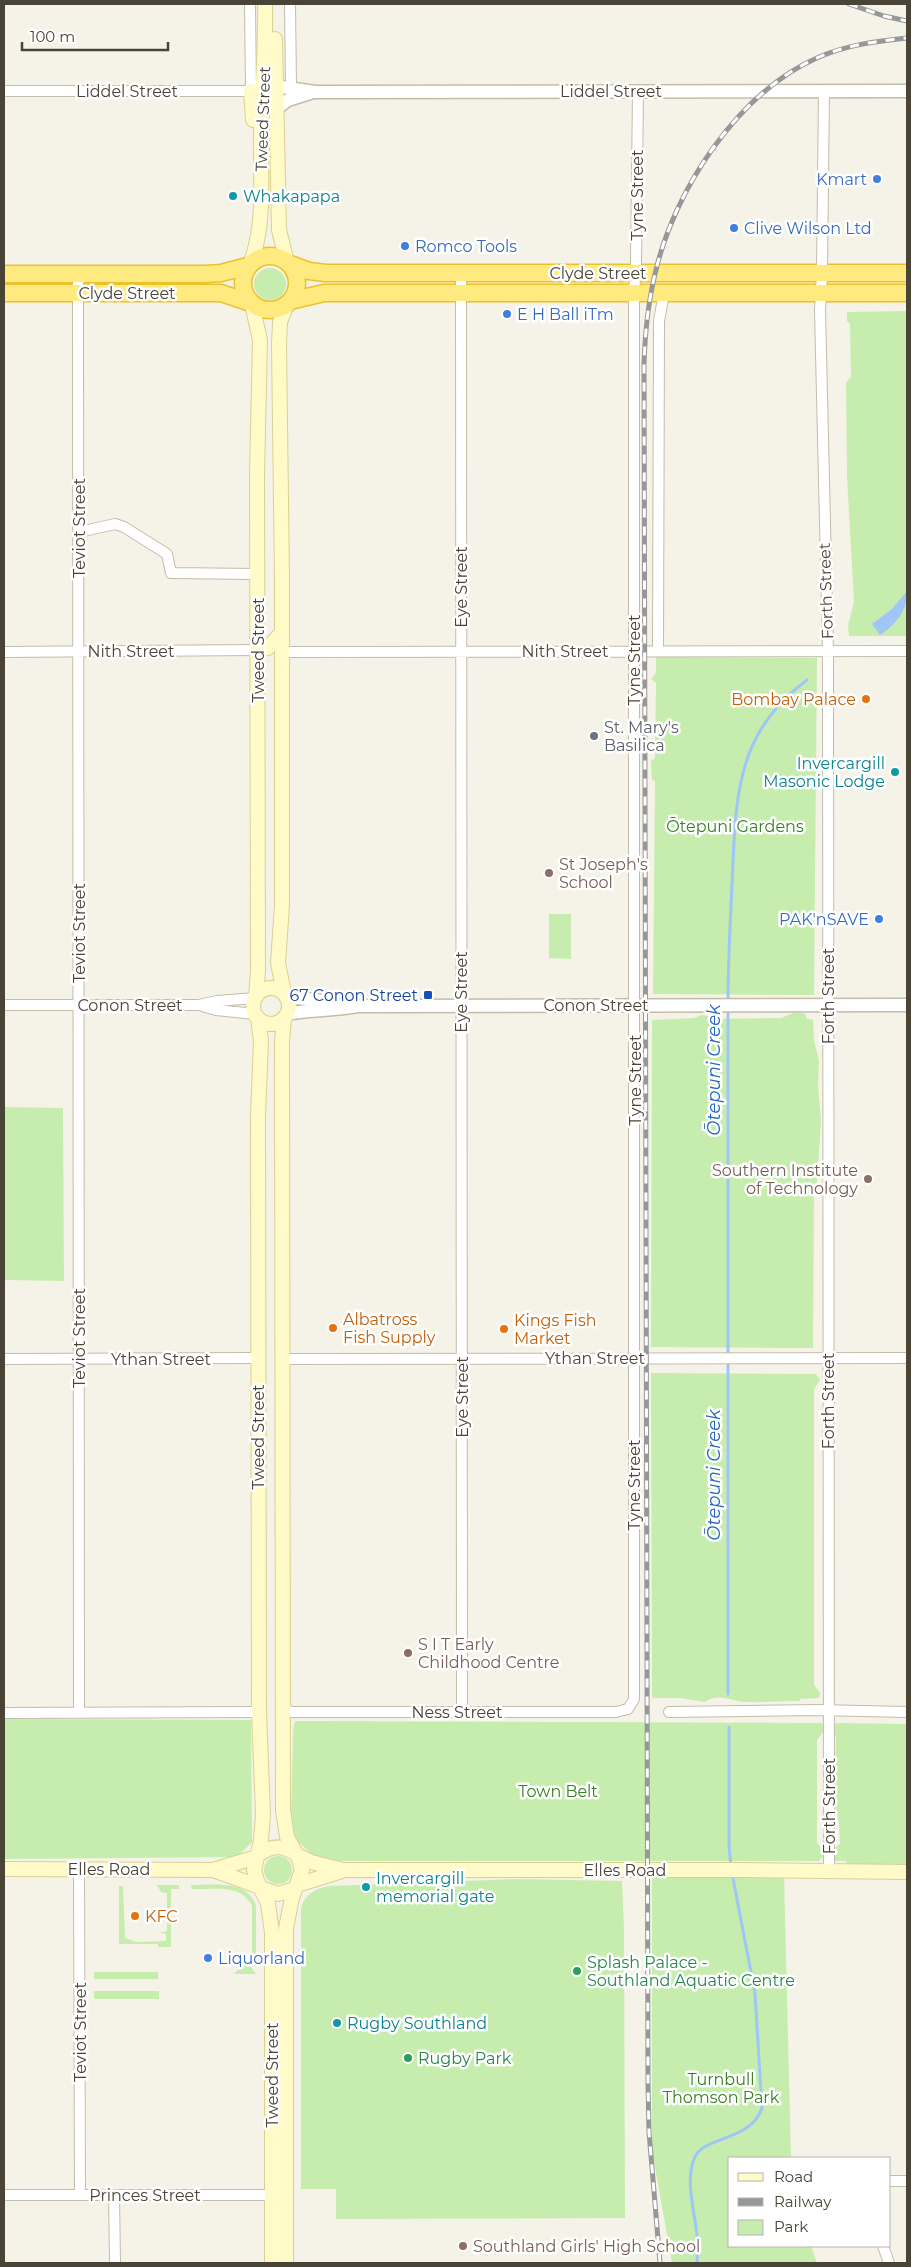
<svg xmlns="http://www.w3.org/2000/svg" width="911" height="2267" font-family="Montserrat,sans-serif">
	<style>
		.green { fill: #c6edad }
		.water { fill: #9fc6f7 }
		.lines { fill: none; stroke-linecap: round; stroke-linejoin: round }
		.stream { stroke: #9fc6f7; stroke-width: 3 }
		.minor-casing { stroke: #c2bda9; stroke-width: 12 }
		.tertiary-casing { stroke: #c2bda9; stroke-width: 15 }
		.secondary-casing { stroke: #d9d193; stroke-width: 16 }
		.trunk-casing { stroke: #ebc22c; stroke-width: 19 }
		.minor { stroke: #fff; stroke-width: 10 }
		.tertiary { stroke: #fff; stroke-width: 12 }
		.secondary { stroke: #fffac8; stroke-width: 14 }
		.trunk { stroke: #ffea80; stroke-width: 16 }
		.rail-casing { stroke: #979797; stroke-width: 5 }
		.rail { stroke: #fff; stroke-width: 3; stroke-dasharray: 9; stroke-linecap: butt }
		.shop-dot { fill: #3f7fe0; stroke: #fff; stroke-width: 2 }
		.culture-dot { fill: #0f9aa8; stroke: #fff; stroke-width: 2 }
		.food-dot { fill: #e8710a; stroke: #fff; stroke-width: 2 }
		.worship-dot { fill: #6b7280; stroke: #fff; stroke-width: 2 }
		.education-dot { fill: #8d6e63; stroke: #fff; stroke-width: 2 }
		.transit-dot { fill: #1a4fb4; stroke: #fff; stroke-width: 2 }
		.leisure-dot { fill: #2e9e5b; stroke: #fff; stroke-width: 2 }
		.labels { text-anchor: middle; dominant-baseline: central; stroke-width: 5; stroke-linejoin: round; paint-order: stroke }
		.street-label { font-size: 16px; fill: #494436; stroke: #fff }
		.shop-label { font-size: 16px; fill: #366cbe; stroke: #fff; text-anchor: start }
		.culture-label { font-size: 16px; fill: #0d838f; stroke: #fff; text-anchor: start }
		.food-label { font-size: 16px; fill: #c56008; stroke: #fff; text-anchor: start }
		.worship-label { font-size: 16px; fill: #5b616d; stroke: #fff; text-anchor: start }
		.park-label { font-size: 16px; fill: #388123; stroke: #fff }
		.education-label { font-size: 16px; fill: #785e54; stroke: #fff; text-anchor: start }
		.transit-label { font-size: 16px; fill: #164399; stroke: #fff; text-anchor: end }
		.leisure-label { font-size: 16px; fill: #27864d; stroke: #fff; text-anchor: start }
		.water-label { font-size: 18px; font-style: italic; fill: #2466bf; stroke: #fff }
	</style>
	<rect width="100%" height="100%" fill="#f5f3e8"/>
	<path class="green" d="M254 284a16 16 0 1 1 32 0a16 16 0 1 1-32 0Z
		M907,311V636H849L848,626L854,602L847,477L846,383L851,377L850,324L847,321V312Z
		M656,657L817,658L814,995L653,994L655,781L652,780L651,761L655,758L656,683L651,679L656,673Z
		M549,914H571V959L549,958Z
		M796,1012L806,1014V1018L813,1020L814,1041L819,1060L818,1086L821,1121L817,1181L818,1192H814L813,1348L651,1347L652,1020L694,1018L702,1015L708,1016L709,1019L781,1018Z
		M4,1107L63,1108L64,1281L4,1280Z
		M651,1373L816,1374L820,1380L814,1389V1685L820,1693L819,1698L800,1699V1701H793C777,1701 762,1703 746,1702C733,1702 719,1692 705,1702L680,1698H652Z
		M4,1719L251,1720L252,1842L237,1857L4,1859Z
		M295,1721L822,1723L824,1728L822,1734L817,1740V1843L823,1849L824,1855L819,1861H331L312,1855L301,1844H295V1834L291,1826L293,1731Z
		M840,1723L907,1724V1867H866L847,1864L846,1861H835L831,1856L833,1849L840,1844L839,1823L835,1806L836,1736L832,1731L834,1724Z
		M264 1870a14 14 0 1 1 28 0a14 14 0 1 1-28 0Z
		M652,1875H784L791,2158H730V2246H811L817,2263H672L652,2150Z
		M515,1879L622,1881L624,1928L625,2218L336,2219V2189H301V1908C305,1894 316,1888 330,1886Z
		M157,1885H179V1889H171V1947H158V1944H119V1886H123L125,1938L136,1942L166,1941V1934L160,1933L167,1931V1893L161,1892Z
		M191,1885C213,1885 248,1879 256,1906V1957L252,1955V1905C239,1883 214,1890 192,1889Z
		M242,1965L251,1967L256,1974H234Z
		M94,1972H158V1979H94Z
		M94,1991H159V1999H94Z"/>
	<path class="water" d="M907,591C908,609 896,625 880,635L872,624L892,609Z"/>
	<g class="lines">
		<path class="stream" d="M728,1003C728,964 730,925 732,885C736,803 733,734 807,680
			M728,1010V1694
			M729,1727V1846L731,1867
			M697,2263C697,2254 698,2245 697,2236C695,2212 685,2183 694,2159C702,2135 750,2143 762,2108L755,1993L732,1873"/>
		<defs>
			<path id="minor" d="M290,4L291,88
				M4,91H251L250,4
				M824,91L822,272L820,310L828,651L829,1872
				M461,273L462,1712
				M78,274L79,1713
				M79,532L115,524L124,527L167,554L171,573L258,574
				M658,651L659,321L664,293
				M4,652L258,650
				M282,652L907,651
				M4,1005H199L217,1001L255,998
				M202,1006L216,1010L255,1014
				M4,1359L258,1358
				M282,1359L907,1358
				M282,1710L293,1712H616L628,1709L634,1699V293L636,263L638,91
				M669,1712L816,1710L907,1712
				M4,1713L259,1712
				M79,1869L80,2195
				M890,2181H907
				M4,2195H278
				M114,2195L115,2263
				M883,2246L889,2263"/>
			<path id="tertiary" d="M275,86L315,92L907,91
				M276,109L288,100L310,93
				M287,997L334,1002
				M287,1014C311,1009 335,1011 358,1006L907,1005"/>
			<path id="secondary" d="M275,39L279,230L287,262
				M251,91L253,120
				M251,262C266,221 260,177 261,134C262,90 266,47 265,4
				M252,304L260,340L257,475L258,970L256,997
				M258,650L268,648L282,632
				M253 1006a18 18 0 1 1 36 0a18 18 0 1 1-36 0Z
				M284,993L278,963L282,905V578L279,345L280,322L287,304
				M258,1018L261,1041L258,1116L259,1712L263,1814L261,1840L254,1870L257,1881L268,1903L272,1933V2263
				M284,1018L282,1041L283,1810L287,1837L299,1859L302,1870L292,1898L286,1928V2263
				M258,1855C270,1846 281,1844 295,1853
				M297,1855L311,1862L343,1870H740L907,1872
				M4,1869L213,1870L257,1857
				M213,1870L260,1887
				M297,1885L342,1871
				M261,1888L278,1894L295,1889"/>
			<path id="trunk" d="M243 283a27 27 0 1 1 54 0a27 27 0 1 1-54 0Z
				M290,264L309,271L325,273H907
				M4,274H205L221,273L248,266
				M4,293H221L248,302
				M290,301L324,293H907"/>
		</defs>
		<use href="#minor" class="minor-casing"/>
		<use href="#tertiary" class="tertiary-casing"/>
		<use href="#secondary" class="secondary-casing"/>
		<use href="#trunk" class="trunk-casing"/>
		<use href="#minor" class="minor"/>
		<use href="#tertiary" class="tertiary"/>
		<use href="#secondary" class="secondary"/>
		<use href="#trunk" class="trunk"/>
		<defs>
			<path id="rail" d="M849,4L884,16L907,21
				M660,2263L649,2132L648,2083L644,364C645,333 648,303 655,274C674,190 738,92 819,57C847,45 877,41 907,38"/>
		</defs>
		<use href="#rail" class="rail-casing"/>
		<use href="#rail" class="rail"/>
	</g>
	<g class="shop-dot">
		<circle cx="877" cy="179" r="5"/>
		<circle cx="734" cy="228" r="5"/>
		<circle cx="405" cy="246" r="5"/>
		<circle cx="507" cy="314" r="5"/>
		<circle cx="879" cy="919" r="5"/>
		<circle cx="208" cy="1958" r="5"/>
	</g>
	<g class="culture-dot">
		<circle cx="233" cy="196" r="5"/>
		<circle cx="895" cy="772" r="5"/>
		<circle cx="366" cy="1887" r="5"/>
		<circle cx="337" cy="2023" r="5"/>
	</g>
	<g class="food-dot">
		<circle cx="866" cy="699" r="5"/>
		<circle cx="333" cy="1328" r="5"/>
		<circle cx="504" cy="1329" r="5"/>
		<circle cx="135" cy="1916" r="5"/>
	</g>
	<circle class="worship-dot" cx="594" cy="736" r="5"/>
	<g class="education-dot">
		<circle cx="549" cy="873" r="5"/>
		<circle cx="868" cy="1179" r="5"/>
		<circle cx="408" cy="1653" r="5"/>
		<circle cx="463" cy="2246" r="5"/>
	</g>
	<rect class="transit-dot" x="423" y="990" width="10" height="10" rx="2.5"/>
	<g class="leisure-dot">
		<circle cx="577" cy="1971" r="5"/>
		<circle cx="408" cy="2058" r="5"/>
	</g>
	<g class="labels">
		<g class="street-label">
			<text x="127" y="91">Liddel Street</text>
			<text x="611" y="91">Liddel Street</text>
			<text transform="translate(263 119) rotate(-88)">Tweed Street</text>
			<text transform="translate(637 195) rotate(-90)">Tyne Street</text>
			<text x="598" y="273">Clyde Street</text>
			<text x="127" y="293">Clyde Street</text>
			<text transform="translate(79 528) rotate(-90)">Teviot Street</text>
			<text transform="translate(461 587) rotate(-90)">Eye Street</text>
			<text transform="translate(826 591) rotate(-92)">Forth Street</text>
			<text transform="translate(258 650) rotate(-90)">Tweed Street</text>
			<text x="131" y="651">Nith Street</text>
			<text x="565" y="651">Nith Street</text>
			<text transform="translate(634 660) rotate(-90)">Tyne Street</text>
			<text transform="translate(79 933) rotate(-90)">Teviot Street</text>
			<text transform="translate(461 992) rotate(-90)">Eye Street</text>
			<text transform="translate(828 996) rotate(-90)">Forth Street</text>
			<text x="130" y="1005">Conon Street</text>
			<text x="596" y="1005">Conon Street</text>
			<text transform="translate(635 1080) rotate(-90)">Tyne Street</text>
			<text transform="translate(79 1338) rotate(-90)">Teviot Street</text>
			<text x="595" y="1358">Ythan Street</text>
			<text x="161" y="1359">Ythan Street</text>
			<text transform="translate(462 1397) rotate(-90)">Eye Street</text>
			<text transform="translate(828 1401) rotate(-90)">Forth Street</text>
			<text transform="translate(258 1437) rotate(-90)">Tweed Street</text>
			<text transform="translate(634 1485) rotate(-90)">Tyne Street</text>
			<text x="457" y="1712">Ness Street</text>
			<text transform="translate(829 1806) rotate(-90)">Forth Street</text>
			<text x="109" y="1869">Elles Road</text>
			<text x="625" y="1870">Elles Road</text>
			<text transform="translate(80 2032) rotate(-90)">Teviot Street</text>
			<text transform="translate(272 2075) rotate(-90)">Tweed Street</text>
			<text x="145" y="2195">Princes Street</text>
		</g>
		<g class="shop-label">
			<text x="867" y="179" text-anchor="end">Kmart</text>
			<text x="744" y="228">Clive Wilson Ltd</text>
			<text x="415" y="246">Romco Tools</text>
			<text x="517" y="314">E H Ball iTm</text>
			<text x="869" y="919" text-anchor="end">PAK'nSAVE</text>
			<text x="218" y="1958">Liquorland</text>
		</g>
		<g class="culture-label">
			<text x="243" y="196">Whakapapa</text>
			<text x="885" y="763" text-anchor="end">Invercargill<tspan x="885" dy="18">Masonic Lodge</tspan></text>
			<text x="376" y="1878">Invercargill<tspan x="376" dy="18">memorial gate</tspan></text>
			<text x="347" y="2023">Rugby Southland</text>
		</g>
		<g class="food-label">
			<text x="856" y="699" text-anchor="end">Bombay Palace</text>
			<text x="343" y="1319">Albatross<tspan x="343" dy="18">Fish Supply</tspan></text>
			<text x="514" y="1320">Kings Fish<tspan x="514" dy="18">Market</tspan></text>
			<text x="145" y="1916">KFC</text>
		</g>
		<g class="worship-label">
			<text x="604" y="727">St. Mary's<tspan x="604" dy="18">Basilica</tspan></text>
		</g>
		<g class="park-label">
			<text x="735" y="826">Ōtepuni Gardens</text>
			<text x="558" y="1791">Town Belt</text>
			<text x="721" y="2079">Turnbull<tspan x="721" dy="18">Thomson Park</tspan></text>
		</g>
		<g class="education-label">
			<text x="559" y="864">St Joseph's<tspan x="559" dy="18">School</tspan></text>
			<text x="858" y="1170" text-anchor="end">Southern Institute<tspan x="858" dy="18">of Technology</tspan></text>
			<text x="418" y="1644">S I T Early<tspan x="418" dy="18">Childhood Centre</tspan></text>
			<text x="473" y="2246">Southland Girls' High School</text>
		</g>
		<g class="transit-label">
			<text x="418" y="995">67 Conon Street</text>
		</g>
		<g class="leisure-label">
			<text x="587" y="1962">Splash Palace -<tspan x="587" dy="18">Southland Aquatic Centre</tspan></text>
			<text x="418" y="2058">Rugby Park</text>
		</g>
		<g class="water-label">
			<text transform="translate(714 1070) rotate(-90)">Ōtepuni Creek</text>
			<text transform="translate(714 1475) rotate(-90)">Ōtepuni Creek</text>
		</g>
	</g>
	<rect width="911" height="2267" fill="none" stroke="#494436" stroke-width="10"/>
	<rect x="728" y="2157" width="162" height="90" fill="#ffffff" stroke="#b6b4af"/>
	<rect x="738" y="2173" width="25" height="8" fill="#fffac8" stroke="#b6b4af"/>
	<text x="774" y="2182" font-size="15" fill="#494436">Road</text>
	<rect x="738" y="2198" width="25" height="8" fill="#979797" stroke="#b6b4af"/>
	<text x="774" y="2207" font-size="15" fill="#494436">Railway</text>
	<rect x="738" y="2220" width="25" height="15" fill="#c6edad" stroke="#b6b4af"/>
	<text x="774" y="2232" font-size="15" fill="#494436">Park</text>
	<path d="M22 42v8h146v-8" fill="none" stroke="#494436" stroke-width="2.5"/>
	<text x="30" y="42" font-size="15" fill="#494436" stroke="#ffffff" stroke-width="4" paint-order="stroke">100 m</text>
</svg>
